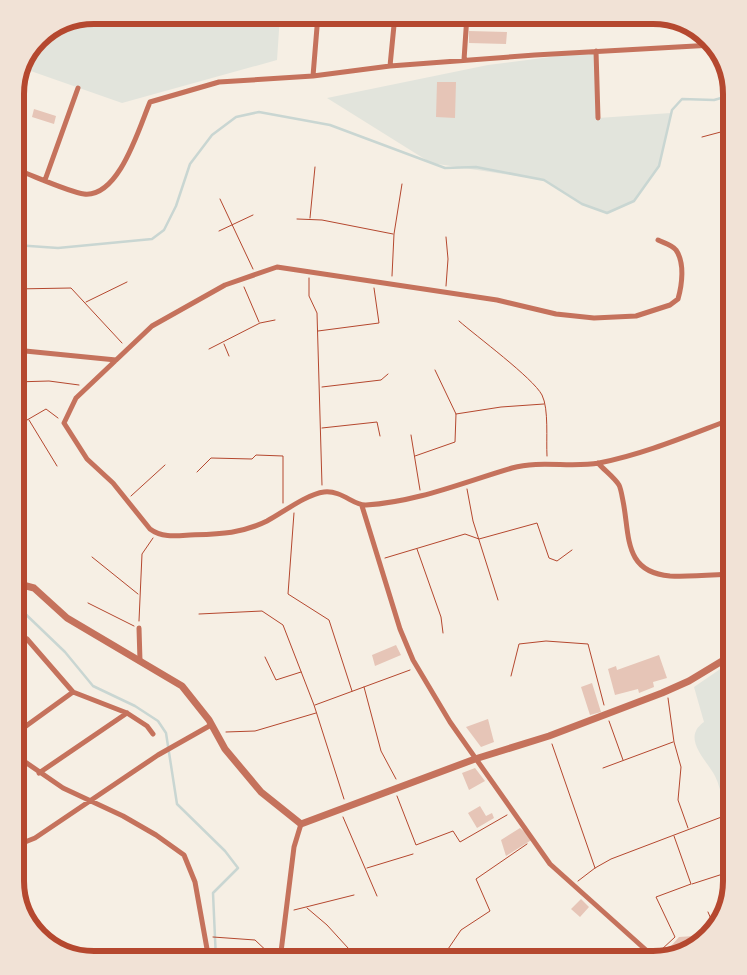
<svg xmlns="http://www.w3.org/2000/svg" width="747" height="975" font-family="Barlow,sans-serif">
	<style>
		.green { fill: #e2e4dc }
		.lines { fill: none; stroke-linecap: round; stroke-linejoin: round }
		.stream { stroke: #c9d6d2; stroke-width: 2.5 }
		.building { fill: #e6c5b7 }
		.path { stroke: #b5482f; stroke-width: 1 }
		.minor { stroke: #c5725c; stroke-width: 5 }
		.tertiary { stroke: #c5725c; stroke-width: 7 }
		.rim { fill: none; stroke: #b5482f; stroke-width: 6 }
	</style>
	<rect width="100%" height="100%" fill="#f6efe4"/>
	<path class="green" d="M94,15H280L277,60L122,103L25,69L42,35Z
		M596,51L598,118L671,113L659,166L634,201L607,213L582,204L544,180L431,163L327,98L488,65Z
		M732,661V798L723,802C721,793 719,784 715,776C709,764 689,745 696,731C697,728 701,724 704,722L694,687Z"/>
	<g class="lines">
		<path class="stream" d="M15,245L58,248L152,239L164,230L176,206L190,164L212,135L236,117L259,112L330,125L445,168L476,167L544,180L582,204L607,213L634,201L659,166L672,110L682,99L714,100L732,95
			M15,604L65,652L93,686L135,706L158,721L166,733L177,804L225,851L238,868L213,893L216,960"/>
	</g>
	<path class="building" d="M469,31L507,32L506,44L469,43Z
		M437,82H456L455,118L436,117Z
		M34,109L56,116L54,124L32,117Z
		M396,645L401,655L375,666L372,655Z
		M659,655L667,678L653,682L654,687L639,693L638,689L615,695L608,669L616,666L617,670Z
		M592,683L601,712L590,715L581,687Z
		M488,719L494,742L481,747L466,727Z
		M475,768L485,781L469,790L462,773Z
		M480,806L486,816L492,813L494,818L477,828L468,813Z
		M520,828L533,839L506,856L501,840Z
		M581,899L589,907L580,917L571,909Z
		M694,936L700,944L697,947L667,956L664,954L679,937Z"/>
	<g class="lines">
		<path class="path" d="M702,137L732,129
			M220,199L253,269
			M310,218L315,167
			M297,219L322,220L393,234
			M219,231L253,215
			M446,237L448,259L446,286
			M392,276L394,234L402,184
			M309,278V296L317,313L322,485
			M244,287L259,322
			M15,289L71,288L122,343
			M86,302L127,282
			M459,321C476,336 533,378 542,395C549,409 546,440 547,456
			M318,331L379,323L374,288
			M224,344L229,356
			M209,349L260,323L275,320
			M730,362L732,366
			M15,382L49,381L79,385
			M322,387L381,380L388,374
			M456,414L501,407L544,404
			M29,420L57,466
			M15,427L46,409L58,418
			M322,428L377,422L380,436
			M411,435L420,490
			M415,456L455,442L456,414L435,370
			M197,472L211,458L252,459L256,455L283,456V503
			M467,489L473,521L498,600
			M131,496L165,465
			M294,513L288,594L329,620L352,691
			M417,549L441,617L443,633
			M92,557L138,594
			M385,558L465,534L479,539L537,523L549,558L557,561L572,550
			M88,603L134,626
			M199,614L262,611L283,625L314,705L344,799
			M139,621L142,554L153,538
			M265,657L276,680L301,672
			M511,676L519,644L546,641L588,644L604,705
			M364,687L381,751L396,779
			M668,698L674,742L681,767L678,800L688,828
			M315,705L410,670
			M609,721L623,760
			M226,732L255,731L316,713
			M552,744L595,868
			M603,768L673,742
			M397,796L416,845L453,831L460,842L507,815
			M343,817L377,896
			M367,868L413,854
			M578,881L595,868L611,859L732,813
			M692,884L729,872
			M307,908L327,925L359,960
			M294,910L354,895
			M708,912L715,928
			M213,937L255,940L272,956
			M660,951L675,937L656,897L691,884L674,836
			M432,960L439,953L446,952L461,930L490,911L476,879L527,844"/>
		<path class="minor" d="M596,51L598,118
			M464,60L467,15
			M390,66L395,15
			M313,76L318,15
			M15,169C32,175 69,192 84,194C119,198 139,128 150,102L219,82L313,76L390,66L535,55L713,45
			M45,180L78,88
			M658,240C664,243 672,245 676,250C685,263 682,285 678,299L670,305L636,316L594,318L556,314L497,300L277,267L225,285L152,326L76,398L64,423L87,459L113,483L150,529C162,538 176,536 190,535C218,534 241,534 267,521C282,513 307,494 324,492C342,490 354,506 366,505C417,502 464,482 512,468C540,460 571,468 599,463C645,454 689,435 732,419
			M15,350L116,360
			M598,463C604,470 614,477 619,485C621,489 622,496 623,501C630,535 623,572 670,576C690,577 712,575 732,574
			M362,506L400,629L413,660L450,722L550,864L656,959
			M139,628L140,661
			M27,639L73,692L127,713L147,726L153,734
			M15,734L73,692
			M15,755L63,788L123,816L156,835L184,855L195,882L209,960
			M39,773L127,713
			M15,846L35,838L158,755L211,725
			M280,960L294,847L301,824"/>
		<path class="tertiary" d="M15,583L34,588L67,618L182,686L209,720L225,749L261,792L301,824L475,759L549,736L662,693L689,681L732,655"/>
	</g>
	<path d="M0 0H747V975H0ZM94 24H653A70 70 0 0 1 723 94V881A70 70 0 0 1 653 951H94A70 70 0 0 1 24 881V94A70 70 0 0 1 94 24Z" fill="#f1e2d6" fill-rule="evenodd"/>
	<path class="rim" d="M94 24H653A70 70 0 0 1 723 94V881A70 70 0 0 1 653 951H94A70 70 0 0 1 24 881V94A70 70 0 0 1 94 24Z"/>
</svg>
